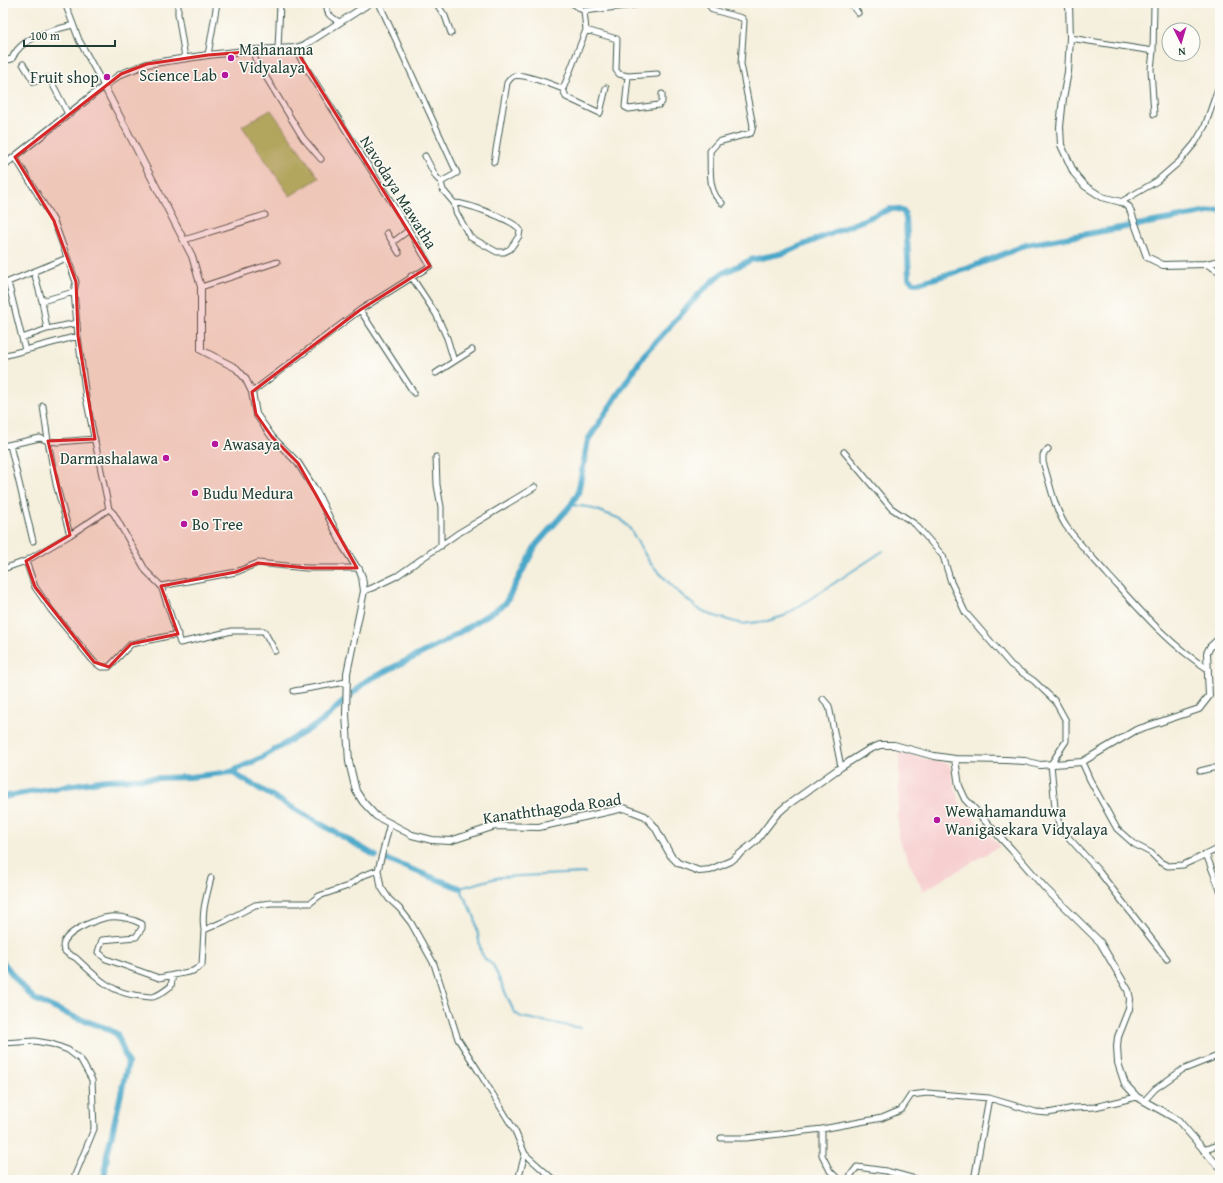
<svg xmlns="http://www.w3.org/2000/svg" width="1223" height="1183" font-family="'Gentium Book Plus',serif">
	<style>
		.built { fill: #f7cfd0 }
		.green { fill: #a9c66d; stroke: #648250 }
		.lines { fill: none; stroke-linecap: round; stroke-linejoin: round }
		.stream { stroke: #4aa7c9; stroke-width: 2 }
		.canal { stroke: #4aa7c9; stroke-width: 6 }
		.minor-casing { stroke: #3f584d; stroke-width: 7 }
		.tertiary-casing { stroke: #3f584d; stroke-width: 8 }
		.minor { stroke: #fff; stroke-width: 5 }
		.tertiary { stroke: #fff; stroke-width: 6 }
		.marked { fill: #d62828; fill-opacity: 0.2; stroke: #d62828; stroke-width: 3; stroke-linejoin: round }
		.poi-dot { fill: #b5179e; stroke: #fdfcf7; stroke-width: 1.5 }
		.labels { text-anchor: middle; dominant-baseline: central; stroke-width: 3; stroke-linejoin: round; paint-order: stroke }
		.poi-label { font-size: 16px; fill: #1f3d34; stroke: #fdfcf7; text-anchor: start }
		.street-label { font-size: 16px; fill: #1f3d34; stroke: #fdfcf7 }
	</style>
	<rect width="100%" height="100%" fill="#fdfcf7"/>
	<filter id="ink" filterUnits="userSpaceOnUse"><feTurbulence type="fractalNoise" baseFrequency=".025" numOctaves="2"/><feDisplacementMap in="SourceGraphic" scale="8" xChannelSelector="R" yChannelSelector="G"/><feConvolveMatrix kernelMatrix="1 2 1 2 8 2 1 2 1" color-interpolation-filters="sRGB"/></filter>
	<filter id="wash" filterUnits="userSpaceOnUse"><feTurbulence type="fractalNoise" baseFrequency=".012" numOctaves="4" result="noise"/><feDisplacementMap in="SourceGraphic" scale="16" xChannelSelector="R" yChannelSelector="G"/><feGaussianBlur stdDeviation="0.9" result="paint"/><feColorMatrix in="noise" values="0 0 0 0 0 0 0 0 0 0 0 0 0 0 0 0 0 1.4 0 .05"/><feComposite in="paint" operator="in"/></filter>
	<g filter="url(#wash)">
		<rect width="100%" height="100%" fill="#f5efdd"/>
		<path class="built" d="M899,753L949,764L959,802L1000,846L923,891L898,838Z"/>
		<path class="green" d="M271,110L319,178L290,196L242,126Z"/>
		<g class="lines">
			<path class="stream" d="M571,505L588,507L621,519L630,529L650,563L675,589L697,608L711,615L742,624L767,621L784,616L883,551
				M581,1028L521,1017L514,1012L493,965L485,959L481,952L475,918L460,888L500,877L585,873"/>
			<path class="canal" d="M231,772L376,856
				M3,797L35,791L106,780L190,777L231,772L261,758L321,722L366,681L444,642L505,604L536,545L571,505L578,493L588,440L644,355L701,292L721,274L751,260L784,253L890,209H897L904,212L906,219L909,278L913,283H918L969,268L1026,245L1220,210
				M387,860L460,888
				M3,962L19,983L34,999L74,1017L106,1028L117,1034L128,1063L107,1155L104,1180"/>
		</g>
	</g>
	<g filter="url(#ink)">
		<g class="lines">
			<defs>
				<path id="minor" d="M65,3L79,40L104,86
					M178,3V14L185,58
					M327,3C326,15 330,16 339,22
					M379,3L457,173L441,182L443,190L454,203L456,212L470,237L497,252H504L510,249L519,236L520,230C514,220 466,203 454,203
					M436,3L445,16L451,33
					M572,3L584,11L586,30L617,39L616,70L619,74L628,76L657,74
					M707,3L713,10L742,18L744,21L741,64L753,126L751,133L718,142L710,151C711,168 707,192 722,203
					M850,3L858,13
					M584,11L650,3
					M586,30L563,89L566,97L600,113L606,88
					M1070,38L1153,51
					M278,49L280,3
					M254,50L255,59L303,138L321,159
					M208,55L217,3
					M3,61L12,59C20,37 53,30 73,25
					M23,64L34,82L47,78L51,81L68,114
					M628,76L625,107L629,109L659,105L662,102V94
					M1154,114L1151,69L1153,51L1154,6
					M425,156L436,177L441,182
					M494,162L507,83C509,80 511,77 514,76C523,73 553,85 563,89
					M1121,202L1157,181L1179,162L1195,143L1205,126L1220,83
					M387,233L399,253
					M184,240L265,215
					M393,242L409,230
					M1206,264L1220,272
					M34,272L42,301L47,329
					M411,276L436,314L447,338L454,361
					M201,287L277,262
					M42,301L74,292
					M360,310L414,393
					M22,338L47,329L77,323
					M25,350L8,282L67,258
					M3,356L78,336
					M436,373L472,350
					M252,392L360,310L430,266L409,230L302,61L295,48
					M43,406L48,441L56,484L70,535
					M10,445L33,541
					M3,446L40,438L48,441L58,442L95,439
					M1048,449L1043,455V462C1050,483 1054,508 1066,526C1078,543 1094,559 1108,575C1138,608 1170,646 1208,669
					M844,452L891,508L915,524L943,556L951,582L965,612L1011,665L1034,681L1055,701L1066,721V741L1051,764L1055,808L1060,828L1097,869L1167,959
					M436,457L437,485L441,507V546
					M109,509L114,514L146,571L161,586L236,572L258,563L306,568H357
					M26,561L35,587L51,610L94,662L101,667H109L131,644L178,634
					M3,569L26,561L70,535L109,509L86,398L78,336L74,292L76,282L54,221L15,157
					M161,586L180,643L232,631H264L275,651
					M364,591L372,588L397,576L457,534L535,487
					M294,691L346,682
					M823,699L829,706L841,767
					M1082,762L1090,780L1117,829L1134,844L1151,853L1160,862L1168,866L1183,865L1220,848
					M1200,771L1212,768H1220
					M390,823L378,870L381,887L389,899L400,909L411,923L434,964L458,1039L481,1075L515,1131L525,1154L554,1180
					M1206,854L1220,890
					M204,930C201,912 207,895 211,878
					M173,975L171,986C166,990 160,995 153,997C149,997 144,996 141,996C112,994 96,977 76,958C72,955 67,955 64,950C57,934 98,918 110,917C121,916 132,919 142,924V928L136,937L102,940L98,952L106,959L159,978L193,971L202,965L204,930L225,921L255,905L271,903H310L319,896L348,886L362,876L378,870
					M3,1043L35,1041L52,1044L68,1050L81,1060L92,1080L94,1129L73,1180
					M1144,1101L1155,1089L1182,1070L1220,1055
					M822,1129V1155L830,1171L839,1180
					M721,1138H746L822,1129L882,1118L901,1110L911,1095L927,1093L989,1098L1036,1112L1048,1113L1074,1108L1095,1107L1137,1097
					M1203,1150L1220,1144
					M518,1180L525,1154
					M847,1180L857,1167L886,1171L919,1180
					M974,1180L989,1098"/>
				<path id="tertiary" d="M1069,3L1070,38L1068,72L1063,98L1060,127L1061,145L1074,173L1085,186L1102,197L1121,202L1129,207L1147,257L1163,265L1206,264L1220,261
					M104,86L192,256L201,287V350L236,368L245,378L252,392L256,414L272,437L298,463L317,493L343,546L357,568L359,569L362,577L364,591L347,673L346,714L349,762L356,791L363,802L376,816L412,835L432,840L450,841L495,826L539,827L624,808L645,816L655,827L671,856L678,863L699,871L710,870L731,861L756,841L776,815L786,806L841,767L868,750L880,745H894L934,756L955,759L1006,760L1025,761L1040,765L1082,762L1136,730L1199,709L1209,696L1207,653L1210,647L1220,638
					M3,166L104,86L121,74L147,64L208,55L254,50L295,48L303,46L370,3
					M955,759L959,786L965,799L1012,850L1045,888L1100,942L1128,990L1130,999L1129,1009L1118,1037L1117,1046L1118,1063L1125,1084L1137,1097L1178,1120L1217,1165L1220,1166"/>
			</defs>
			<use href="#minor" class="minor-casing"/>
			<use href="#tertiary" class="tertiary-casing"/>
			<use href="#minor" class="minor"/>
			<use href="#tertiary" class="tertiary"/>
		</g>
	</g>
	<path class="marked" d="M295,48L430,266L360,310L252,392L256,414L272,437L298,463L357,568H306L258,563L236,572L161,586L178,634L131,644L109,667L94,662L35,587L26,561L70,535L48,441L95,439L78,336L76,282L54,221L15,157L121,74L147,64L208,55Z"/>
	<g class="poi-dot">
		<circle cx="231" cy="58" r="4"/>
		<circle cx="225" cy="75" r="4"/>
		<circle cx="107" cy="77" r="4"/>
		<circle cx="215" cy="444" r="4"/>
		<circle cx="166" cy="458" r="4"/>
		<circle cx="195" cy="493" r="4"/>
		<circle cx="184" cy="524" r="4"/>
		<circle cx="937" cy="820" r="4"/>
	</g>
	<g class="labels">
		<g class="poi-label">
			<text x="239" y="49">Mahanama<tspan x="239" dy="18">Vidyalaya</tspan></text>
			<text x="217" y="75" text-anchor="end">Science Lab</text>
			<text x="99" y="77" text-anchor="end">Fruit shop</text>
			<text x="223" y="444">Awasaya</text>
			<text x="158" y="458" text-anchor="end">Darmashalawa</text>
			<text x="203" y="493">Budu Medura</text>
			<text x="192" y="524">Bo Tree</text>
			<text x="945" y="811">Wewahamanduwa<tspan x="945" dy="18">Wanigasekara Vidyalaya</tspan></text>
		</g>
		<g class="street-label">
			<text transform="translate(399 192) rotate(58)">Navodaya Mawatha</text>
			<text transform="translate(552 808) rotate(-8)">Kanaththagoda Road</text>
		</g>
	</g>
	<rect width="1223" height="1183" fill="none" stroke="#fdfcf7" stroke-width="16"/>
	<g transform="translate(1181 42) rotate(175)"><circle r="19" fill="#fdfcf7" stroke="#a4b0a9"/>
	<path d="M0-3L7 15L0 10L-7 15Z" fill="#b5179e"/>
	<text y="-6" font-size="11" font-weight="bold" text-anchor="middle" fill="#1f3d34">N</text>
	</g>
	<path d="M24 40v6h91v-6" fill="none" stroke="#1f3d34" stroke-width="2"/>
	<text x="30" y="40" font-size="12" fill="#1f3d34" stroke="#fdfcf7" stroke-width="3" paint-order="stroke">100 m</text>
</svg>
